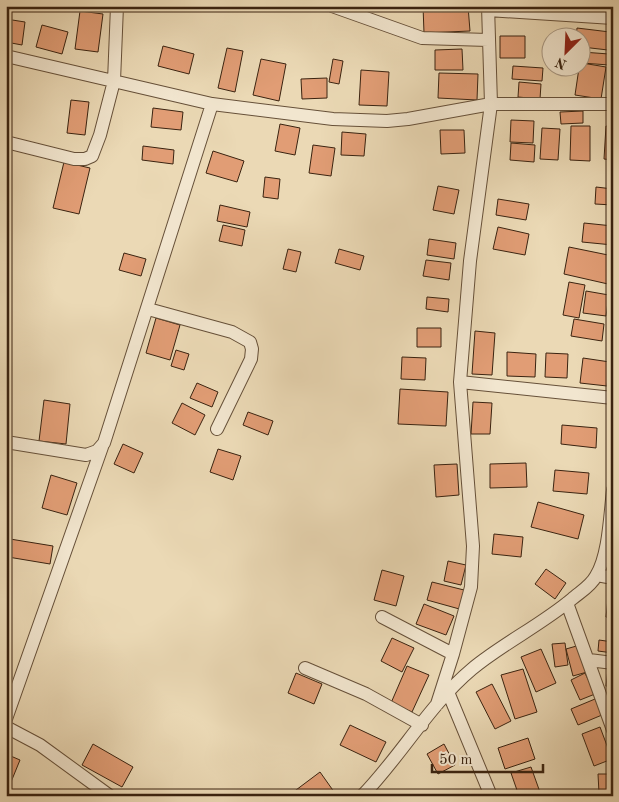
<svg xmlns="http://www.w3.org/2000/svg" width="619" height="802" font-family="'Old Standard TT',serif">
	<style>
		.building { fill: #e19d75; stroke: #3a2310 }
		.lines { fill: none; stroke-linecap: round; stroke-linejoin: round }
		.minor-casing { stroke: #665039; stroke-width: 14 }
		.minor { stroke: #f2e6cf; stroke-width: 12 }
	</style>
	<rect width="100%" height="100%" fill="#ebd9b5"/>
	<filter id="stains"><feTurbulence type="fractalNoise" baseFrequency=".004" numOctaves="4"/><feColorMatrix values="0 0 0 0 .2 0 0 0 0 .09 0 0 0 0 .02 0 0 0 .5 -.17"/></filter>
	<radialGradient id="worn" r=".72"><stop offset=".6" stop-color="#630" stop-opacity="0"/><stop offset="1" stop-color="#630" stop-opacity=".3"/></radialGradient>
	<path class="building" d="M423,6H468L470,31L424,33Z
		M591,6H613V15L590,11Z
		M80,11L103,14L98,52L75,49Z
		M6,19L25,22L22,45L6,42Z
		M42,25L68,32L62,54L36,47Z
		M577,28L610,32L608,50L582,47V38H576Z
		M500,36H525V58H500Z
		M163,46L194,54L189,74L158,66Z
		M227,48L243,51L235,92L218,88Z
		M613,48V83L608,82Z
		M462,49L463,70H435V50Z
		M582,52L609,54V65L582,63Z
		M261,59L286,64L279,101L253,95Z
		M333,59L343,61L339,84L329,82Z
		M582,63L606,67L601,99L575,95L579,68H582Z
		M513,66L543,68L542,81L512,79Z
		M361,70L389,72L387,106L359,105Z
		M439,73L478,74L477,100L438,98Z
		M327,78V98L302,99L301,79Z
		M519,82L541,84L540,99L518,97Z
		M610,84L613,85V99L608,98Z
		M71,100L89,102L85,135L67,133Z
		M153,108L183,112L181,130L151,127Z
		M583,111V123L561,124L560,112Z
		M511,120L534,121L533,143L510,142Z
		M280,124L300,128L295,155L275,151Z
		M571,126H590V161L570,160Z
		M606,126L613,127V160L604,159Z
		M542,128L560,129L558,160L540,159Z
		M440,130H464L465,153L441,154Z
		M342,132L366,134L364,156L341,155Z
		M511,143L535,145L534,162L510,160Z
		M313,145L335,148L331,176L309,173Z
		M143,146L174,150L173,164L142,160Z
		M213,151L244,161L237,182L206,173Z
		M64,162L90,168L79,214L53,208Z
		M265,177L280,179L278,199L263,197Z
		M438,186L459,190L454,214L433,210Z
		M596,187L613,189V205L595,204Z
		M498,199L529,204L526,220L496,215Z
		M220,205L250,212L247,227L217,221Z
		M584,223L613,226V245L582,242Z
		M223,225L245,230L242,246L219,241Z
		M498,227L529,234L525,255L493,249Z
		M429,239L456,243L454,259L427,255Z
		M569,247L613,256L608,284L564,274Z
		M288,249L301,252L296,272L283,269Z
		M339,249L364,256L360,270L335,263Z
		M124,253L146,259L141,276L119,270Z
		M426,260L451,263L449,280L423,276Z
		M569,282L585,285L579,318L563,315Z
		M586,291L609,295L606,316L583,313Z
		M427,297L449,299L448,312L426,309Z
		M156,318L180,325L170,360L146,353Z
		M574,319L604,324L602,341L571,336Z
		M417,328H441V347H417Z
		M475,331L495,333L492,375L472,374Z
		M176,350L189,354L184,370L171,366Z
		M507,352L536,354L535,377L507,376Z
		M546,353L568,354L567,378L545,377Z
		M402,357L426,358L425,380L401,379Z
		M583,358L610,362L607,386L580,383Z
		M197,383L218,392L212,407L190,398Z
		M400,389L448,392L446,426L398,424Z
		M44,400L70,404L66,444L39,441Z
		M473,402L492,403L490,434H471Z
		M182,403L205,415L195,435L172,423Z
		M248,412L273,421L268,435L243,425Z
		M562,425L597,428L596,448L561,444Z
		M123,444L143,453L134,473L114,464Z
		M218,449L241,456L233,480L210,472Z
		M526,463L527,487L490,488V464Z
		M457,464L459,495L436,497L434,465Z
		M6,468L10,469L6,484Z
		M555,470L589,473L587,494L553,491Z
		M51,475L77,483L67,515L42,508Z
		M538,502L584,515L578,539L531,527Z
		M494,534L523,537L521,557L492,554Z
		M10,539L53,546L50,564L8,557Z
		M448,561L466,565L461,585L444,581Z
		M546,569L566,583L555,599L535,584Z
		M382,570L404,576L396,606L374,600Z
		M432,582L468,591L463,610L427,600Z
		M609,589H613V618L606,617Z
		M424,604L454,616L446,635L416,624Z
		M392,638L414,648L402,672L381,661Z
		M599,640L613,642V653L598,651Z
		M565,643L568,665L555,667L552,644Z
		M580,645L587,672L573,676L566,649Z
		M541,649L556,683L536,692L521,657Z
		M407,666L429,675L412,712L391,703Z
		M523,669L537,712L515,719L501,675Z
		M608,669L613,670V687L606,686Z
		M296,673L322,684L314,704L288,693Z
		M585,673L595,694L580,700L571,680Z
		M492,684L511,721L495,729L476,692Z
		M595,699L602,715L578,725L571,709Z
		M350,725L386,742L376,762L340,745Z
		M600,727L612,759L594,766L582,734Z
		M528,738L535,759L505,769L498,748Z
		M93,744L133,767L122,787L82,765Z
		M444,744L455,765L438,774L427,754Z
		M6,754L20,760L11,782L6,779Z
		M531,767L541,795L519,796L511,773Z
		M320,772L337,796H288Z
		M598,774H613V793H599Z"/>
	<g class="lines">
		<defs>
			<path id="minor" d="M332,6L422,38L488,40
				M488,10L613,18
				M6,56L212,104L333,119L387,121L408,119L491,104H613
				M6,142L74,159H85L92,156L100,135L114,81L117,6
				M148,309L232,332L250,342L252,349L251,359L217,429
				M460,382L613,398
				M6,442L86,455L97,451L104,443L212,104
				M597,575L613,578
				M567,603L613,730
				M382,617L453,654
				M589,660L613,663
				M305,668L366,694L422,725
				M448,692L491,796
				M437,704L453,654L471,587L473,546L460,382L470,261L491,104L488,6
				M6,719L102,447
				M6,727L40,745L110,796
				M362,796C401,756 429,705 472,669C502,644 541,625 572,599C580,592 591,586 596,576C609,555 610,515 613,490"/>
		</defs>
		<use href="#minor" class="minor-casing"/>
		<use href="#minor" class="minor"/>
	</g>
	<rect width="619" height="802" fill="none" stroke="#ebd9b5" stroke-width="25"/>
	<rect x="8" y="8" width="604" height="787" fill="none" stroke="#3a2310" stroke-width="2.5"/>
	<rect x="12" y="12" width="594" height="777" fill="none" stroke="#3a2310"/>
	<g transform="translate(566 52) rotate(204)"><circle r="24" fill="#f2e6cf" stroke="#a89883"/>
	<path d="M0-4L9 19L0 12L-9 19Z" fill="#8f2418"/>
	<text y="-8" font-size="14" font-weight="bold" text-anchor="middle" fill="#3a2310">N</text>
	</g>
	<path d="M432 764v8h111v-8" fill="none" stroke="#3a2310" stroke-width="2.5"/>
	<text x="439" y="764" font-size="15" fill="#3a2310" stroke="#f2e6cf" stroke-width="4" paint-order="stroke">50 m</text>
	<rect width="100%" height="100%" filter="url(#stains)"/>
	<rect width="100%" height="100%" fill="url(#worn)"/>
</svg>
